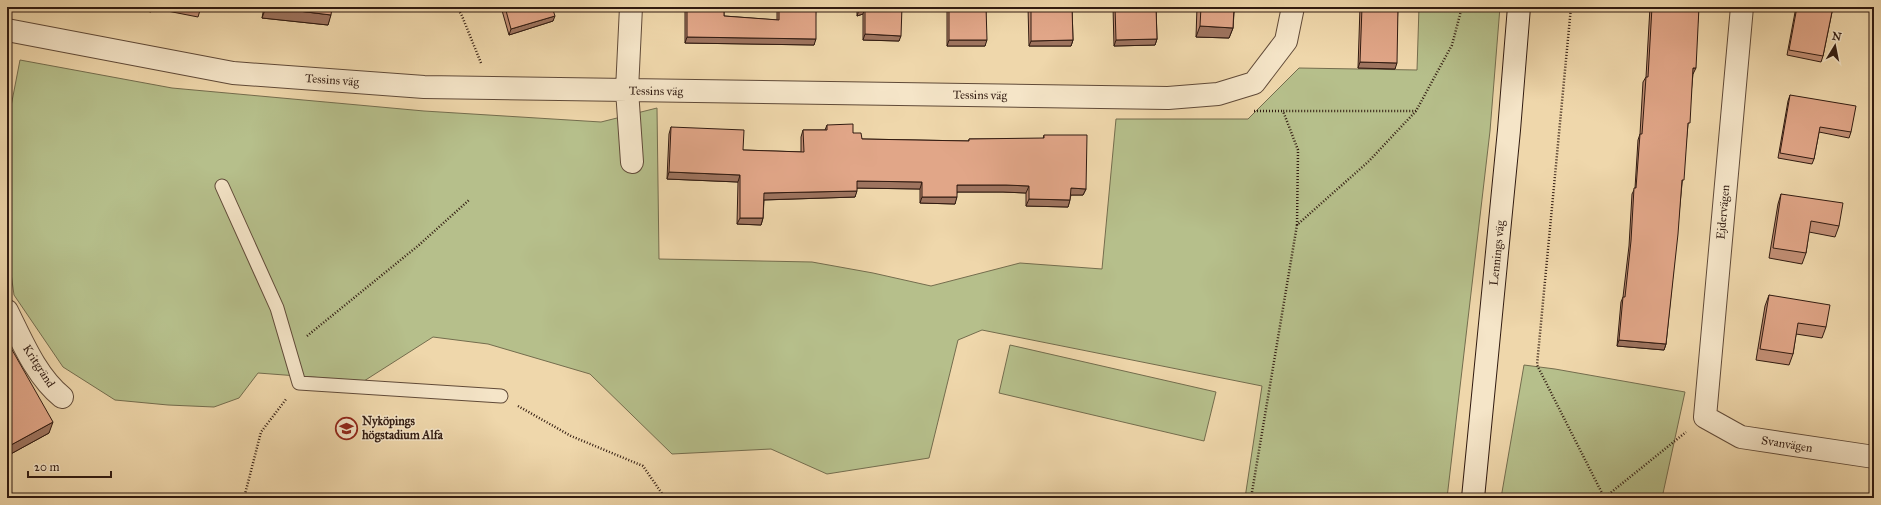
<svg xmlns="http://www.w3.org/2000/svg" width="1881" height="505" font-family="'IM FELL Great Primer',serif">
	<style>
		.green { fill: #b6bf8b; stroke: #746d4e }
		.lines { fill: none; stroke-linecap: round; stroke-linejoin: round }
		.lane-casing { stroke: #604a38; stroke-width: 15 }
		.street-casing { stroke: #604a38; stroke-width: 24 }
		.secondary-casing { stroke: #311b11; stroke-width: 24 }
		.path { stroke: #311b11; stroke-width: 2.5; stroke-dasharray: 1 2; stroke-linecap: butt }
		.lane { stroke: #f5e5c8; stroke-width: 13 }
		.street { stroke: #f5e5c8; stroke-width: 22 }
		.secondary { stroke: #f5e5c8; stroke-width: 22 }
		.wall { fill: #c28f75; stroke: #311b11 }
		.shaded-wall { fill: #9e745f; stroke: #311b11 }
		.building { fill: #e1a688; stroke: #311b11 }
		.labels { text-anchor: middle; dominant-baseline: central; stroke-width: 3; stroke-linejoin: round; paint-order: stroke }
		.street-label { font-size: 12px; fill: #311b11; stroke: #f5e5c8 }
		.poi-label { font-size: 12px; font-weight: bold; fill: #311b11; stroke: #f5e5c8; text-anchor: start }
	</style>
	<rect width="100%" height="100%" fill="#efd7ab"/>
	<filter id="stains"><feTurbulence type="fractalNoise" baseFrequency=".005" numOctaves="4"/><feColorMatrix values="0 0 0 0 .2 0 0 0 0 .09 0 0 0 0 .02 0 0 0 .5 -.17"/></filter>
	<radialGradient id="worn" r=".72"><stop offset=".6" stop-color="#630" stop-opacity="0"/><stop offset="1" stop-color="#630" stop-opacity=".3"/></radialGradient>
	<path class="green" d="M1419,7H1500L1490,131L1447,498H1245L1262,386L982,330L958,340L929,458L827,474L771,449L672,454L590,374L488,344L433,337L364,381L258,373L239,398L214,407L168,405L115,400L63,367L14,295L7,244V127L20,60L172,88L424,111L601,122L657,108L659,259L812,262L873,273L931,286L1020,263L1102,269L1116,119H1248L1299,68L1417,70Z
		M1010,345L1216,392L1204,441L999,393Z
		M1524,365L1555,369L1685,392L1662,498H1501Z"/>
	<g class="lines">
		<defs>
			<path id="lane" d="M222,186L277,308L299,383L501,396"/>
			<path id="street" d="M631,7L627,90L632,162
				M1742,7L1705,417L1741,437L1874,457
				M7,30L233,73L424,87L1168,98L1218,94L1254,83L1286,41L1293,7
				M7,311C22,341 36,376 62,397"/>
			<path id="secondary" d="M1473,498L1509,130L1519,7"/>
		</defs>
		<use href="#lane" class="lane-casing"/>
		<use href="#street" class="street-casing"/>
		<use href="#secondary" class="secondary-casing"/>
		<path class="path" d="M457,7L462,16L481,63
			M1571,7L1537,365L1604,497
			M1254,111H1283
			M1297,225L1298,150L1283,111H1416
			M307,336L419,245L469,200
			M518,406L571,436L643,466L665,498
			M244,498L261,432L287,398
			M1251,498L1297,225L1369,161L1416,111L1452,45L1462,7
			M1604,498L1686,432"/>
		<use href="#lane" class="lane"/>
		<use href="#street" class="street"/>
		<use href="#secondary" class="secondary"/>
	</g>
	<path class="wall" d="M126,7H201L198,17L152,8L151,12Z
		M264,7H332L328,25L262,18Z
		M501,7H552L553,21L509,35Z
		M685,7H724V16L777,20V7H816L814,45L685,43Z
		M857,7H902L899,41L863,40V14L857,16Z
		M947,7H986L985,46H947Z
		M1028,7H1072L1073,40L1071,46H1029Z
		M1113,7H1156L1157,39L1155,45L1114,46Z
		M1197,7H1236L1234,13L1233,28L1229,38L1196,37Z
		M1360,7H1398L1395,69L1358,68Z
		M1650,7H1699L1693,74L1666,344L1664,350L1617,346L1621,302L1623,297L1629,246L1632,194L1635,188L1638,140L1640,134L1643,82L1646,77Z
		M1796,7H1833L1823,56L1821,62L1787,55Z
		M1790,95L1851,132L1849,138L1819,132L1814,159L1812,164L1778,158L1788,101Z
		M827,125L853,133L862,139L969,141V139H1043L1044,135L1086,189L1083,195H1071L1068,207L1026,206V193L1003,192H957L955,204L920,203V189L857,188L855,197L764,200L763,218L761,225L737,224L738,182L667,179L669,134L671,127L743,150L801,152V137L803,130H825Z
		M1781,194L1839,226L1835,237L1809,232L1806,253L1802,264L1769,258L1778,204Z
		M1769,295L1826,327L1822,338L1796,334L1793,354L1789,365L1756,360L1765,306Z
		M7,341L49,433L7,456Z"/>
	<path class="shaded-wall" d="M266,7L331,15L328,25L262,18Z
		M865,8L863,14L857,16L859,10Z
		M555,16L553,21L509,35L511,29Z
		M1200,26L1233,28L1229,38L1196,37Z
		M865,34L901,36L899,41L863,40Z
		M687,37L816,39L814,45L685,43Z
		M1157,39L1155,45L1114,46L1116,40Z
		M949,40H987L985,46H947Z
		M1073,40L1071,46H1029L1031,41Z
		M1360,62L1397,63L1395,69L1358,68Z
		M1693,68H1696L1693,74H1691Z
		M669,172L740,175L738,182L667,179Z
		M857,181L922,182L920,189L854,188Z
		M957,185H1006L1029,186L1026,193L1003,192H955Z
		M1071,188L1086,189L1083,195H1068Z
		M857,191L855,197L761,200L764,193Z
		M922,197H957L955,204L920,203Z
		M1029,199L1070,200L1068,207L1026,206Z
		M740,218H763L761,225L737,224Z
		M1619,340L1666,344L1664,350L1617,346Z
		M53,422L49,433L7,456L11,445Z"/>
	<path class="building" d="M266,7H332L331,15Z
		M505,7H552L555,16L511,29Z
		M687,7H724V16L779,20V7H816V39L687,37Z
		M859,7H902L901,36L865,34V8L859,10Z
		M949,7H986L987,40H949Z
		M1031,7H1072L1073,40L1031,41Z
		M1115,7H1156L1157,39L1116,40Z
		M1201,7H1234L1233,28L1200,26Z
		M1362,7H1398L1397,63L1360,62Z
		M1652,7H1699L1696,68H1693L1690,123H1688L1684,180H1682L1678,234L1666,344L1619,340L1623,297H1625L1631,241L1634,188H1636L1640,134H1642L1646,77H1648Z
		M1797,7H1833L1823,56L1789,50Z
		M1790,95L1856,106L1851,132L1820,127L1814,159L1780,153Z
		M853,124V133H861L862,139L969,141V139L1044,138V135H1087L1086,189L1071,188L1070,200L1029,199V186L1006,185H957V197H922V182L857,181V191L764,193L763,218H740V175L669,172L671,127L744,130L743,150L804,152L803,130H827V125Z
		M1781,194L1843,203L1839,226L1811,221L1806,253L1773,248Z
		M1769,295L1830,305L1826,327L1798,323L1793,354L1760,349Z
		M7,341L53,422L11,445L7,438Z
		M1703,494L1726,498H1702Z"/>
	<defs>
		<symbol id="school-ring" viewBox="-11 -11 22 22"><circle r="9.5" fill="#f5e5c8" stroke="#8f2418" stroke-width="1.5"/><path d="M0-5L7-2L0 1L-7-2ZM-4 1L0 2.5L4 1V4Q0 6-4 4Z" fill="#8f2418"/></symbol>
	</defs>
	<g fill-rule="evenodd">
		<use href="#school-ring" x="334" y="416" width="25" height="25"/>
	</g>
	<g class="labels">
		<g class="street-label">
			<text transform="translate(332 80) rotate(4)">Tessins väg</text>
			<text transform="translate(656 91) rotate(1)">Tessins väg</text>
			<text transform="translate(980 95) rotate(1)">Tessins väg</text>
			<text transform="translate(1723 212) rotate(-85)">Ejdervägen</text>
			<text transform="translate(1497 253) rotate(-84)">Lennings väg</text>
			<text transform="translate(39 366) rotate(57)">Kritgränd</text>
			<text transform="translate(1787 444) rotate(9)">Svanvägen</text>
		</g>
		<g class="poi-label">
			<text x="362" y="421">Nyköpings<tspan x="362" dy="14">högstadium Alfa</tspan></text>
		</g>
	</g>
	<rect width="1881" height="505" fill="none" stroke="#efd7ab" stroke-width="24"/>
	<rect x="8" y="8" width="1865" height="489" fill="none" stroke="#311b11" stroke-width="2"/>
	<rect x="12" y="12" width="1857" height="481" fill="none" stroke="#311b11"/>
	<g transform="translate(1835 46) rotate(10)" stroke="#f5e5c8" stroke-width="3" paint-order="stroke">
	<path d="M0-3L7 15L0 10L-7 15Z" fill="#311b11"/>
	<text y="-6" font-size="11" font-weight="bold" text-anchor="middle" fill="#311b11">N</text>
	</g>
	<path d="M28 471v6h83v-6" fill="none" stroke="#311b11" stroke-width="2"/>
	<text x="34" y="471" font-size="12" fill="#311b11" stroke="#f5e5c8" stroke-width="3" paint-order="stroke">20 m</text>
	<rect width="100%" height="100%" filter="url(#stains)"/>
	<rect width="100%" height="100%" fill="url(#worn)"/>
</svg>
